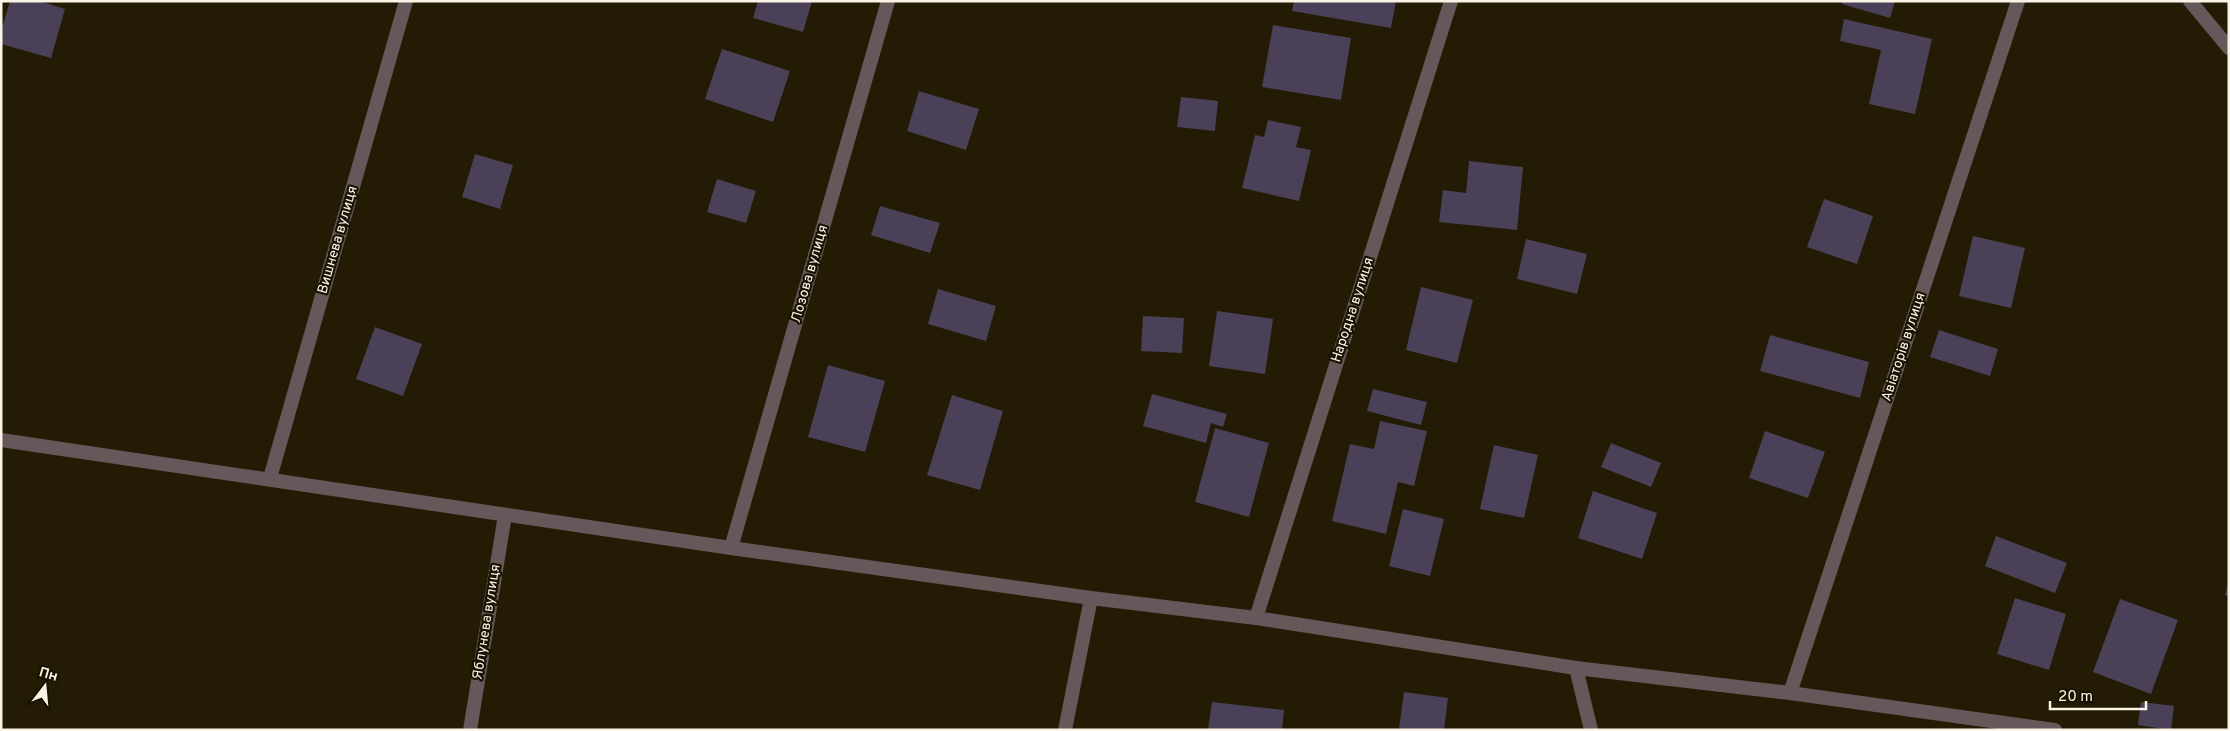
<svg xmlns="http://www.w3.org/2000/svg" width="2230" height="731" font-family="Overpass,sans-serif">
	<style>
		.building { fill: #4a4058 }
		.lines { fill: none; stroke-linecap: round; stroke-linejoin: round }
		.minor { stroke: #65575a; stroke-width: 14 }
		.tertiary { stroke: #65575a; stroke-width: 14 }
		.labels { text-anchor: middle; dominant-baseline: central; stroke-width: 4.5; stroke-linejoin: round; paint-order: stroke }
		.street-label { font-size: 14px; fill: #f9f4e5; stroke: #1a1200 }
	</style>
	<rect width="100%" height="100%" fill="#231b03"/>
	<path class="building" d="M10,1H39L65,9L51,58L1,44V31Z
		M758,1H812L803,32L753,18Z
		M1294,1H1396L1391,28L1292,11Z
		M1842,1H1895L1890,18L1842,4Z
		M1844,19L1932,39L1915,114L1869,104L1881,50L1840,41Z
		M1273,25L1351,38L1341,100L1262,87Z
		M722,49L790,71L773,122L705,99Z
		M919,91L979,109L966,150L907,131Z
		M1181,97L1218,101L1215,131L1177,127Z
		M1268,120L1301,127L1296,147L1311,150L1299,201L1242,188L1255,135L1264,137Z
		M475,154L513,165L500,209L462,197Z
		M1469,161L1523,167L1517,230L1439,222L1443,190L1466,193Z
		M717,179L756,191L746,223L707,212Z
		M1824,199L1873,216L1857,264L1807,247Z
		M880,206L940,223L930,253L871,235Z
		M1973,236L2025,248L2011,308L1959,296Z
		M1526,239L1587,254L1577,294L1517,279Z
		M1421,287L1473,300L1457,363L1406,350Z
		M938,289L996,306L986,341L928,324Z
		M1217,311L1273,319L1265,374L1209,366Z
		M1143,316L1184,318L1182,353L1141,351Z
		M375,327L422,344L403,396L356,379Z
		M1939,330L1998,349L1990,376L1930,357Z
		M1770,335L1869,362L1860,398L1760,371Z
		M828,365L885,381L865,452L808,437Z
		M1373,389L1427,402L1421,425L1367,411Z
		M1152,394L1227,414L1223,427L1211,423L1206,443L1143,426Z
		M952,395L1003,411L980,490L927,475Z
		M1380,421L1427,431L1414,486L1398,482L1386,534L1332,521L1350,444L1374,449Z
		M1215,428L1269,443L1249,517L1195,502Z
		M1765,431L1825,452L1808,498L1749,478Z
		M1611,443L1661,463L1651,487L1601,467Z
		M1494,445L1538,455L1524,518L1480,509Z
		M1593,491L1657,513L1642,559L1578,538Z
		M1403,509L1444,519L1430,576L1389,566Z
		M1996,536L2067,563L2055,593L1985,566Z
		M2228,584H2229V596L2225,595Z
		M2015,598L2066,614L2049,670L1997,654Z
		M2120,599L2178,620L2151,694L2093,672Z
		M1404,692L1448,698L1444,730L1399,729Z
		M1212,702L1284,710L1282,730H1208Z
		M2141,702L2174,706L2171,730L2138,725Z"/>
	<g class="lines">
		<path class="minor" d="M2190,1L2229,48
			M270,478L406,1
			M731,548L888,1
			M1256,618L1451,1
			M1576,668L1591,730
			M1790,693L2018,1
			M470,730L505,515
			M1065,730L1091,598"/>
		<path class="tertiary" d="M1,440L731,548L1091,598L1256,618L1576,668L1790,693L2055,730"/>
	</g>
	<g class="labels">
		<g class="street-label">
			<text transform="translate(338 240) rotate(-74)">Вишнева вулиця</text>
			<text transform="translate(810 274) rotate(-74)">Лозова вулиця</text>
			<text transform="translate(1353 310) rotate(-72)">Народна вулиця</text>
			<text transform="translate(1904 347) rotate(-72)">Авіаторів вулиця</text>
			<text transform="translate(487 622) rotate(-81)">Яблунева вулиця</text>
		</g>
	</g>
	<rect width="2230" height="731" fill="none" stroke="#f9f4e5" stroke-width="5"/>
	<g transform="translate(45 686) rotate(16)" stroke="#1a1200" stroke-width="4" paint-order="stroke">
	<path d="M0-4L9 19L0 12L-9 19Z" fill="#f9f4e5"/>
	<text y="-8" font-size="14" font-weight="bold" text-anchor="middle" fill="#f9f4e5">Пн</text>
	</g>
	<path d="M2050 701v8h96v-8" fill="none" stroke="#f9f4e5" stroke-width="2.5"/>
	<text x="2058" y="701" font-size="15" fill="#f9f4e5" stroke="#1a1200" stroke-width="4" paint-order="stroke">20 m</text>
</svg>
